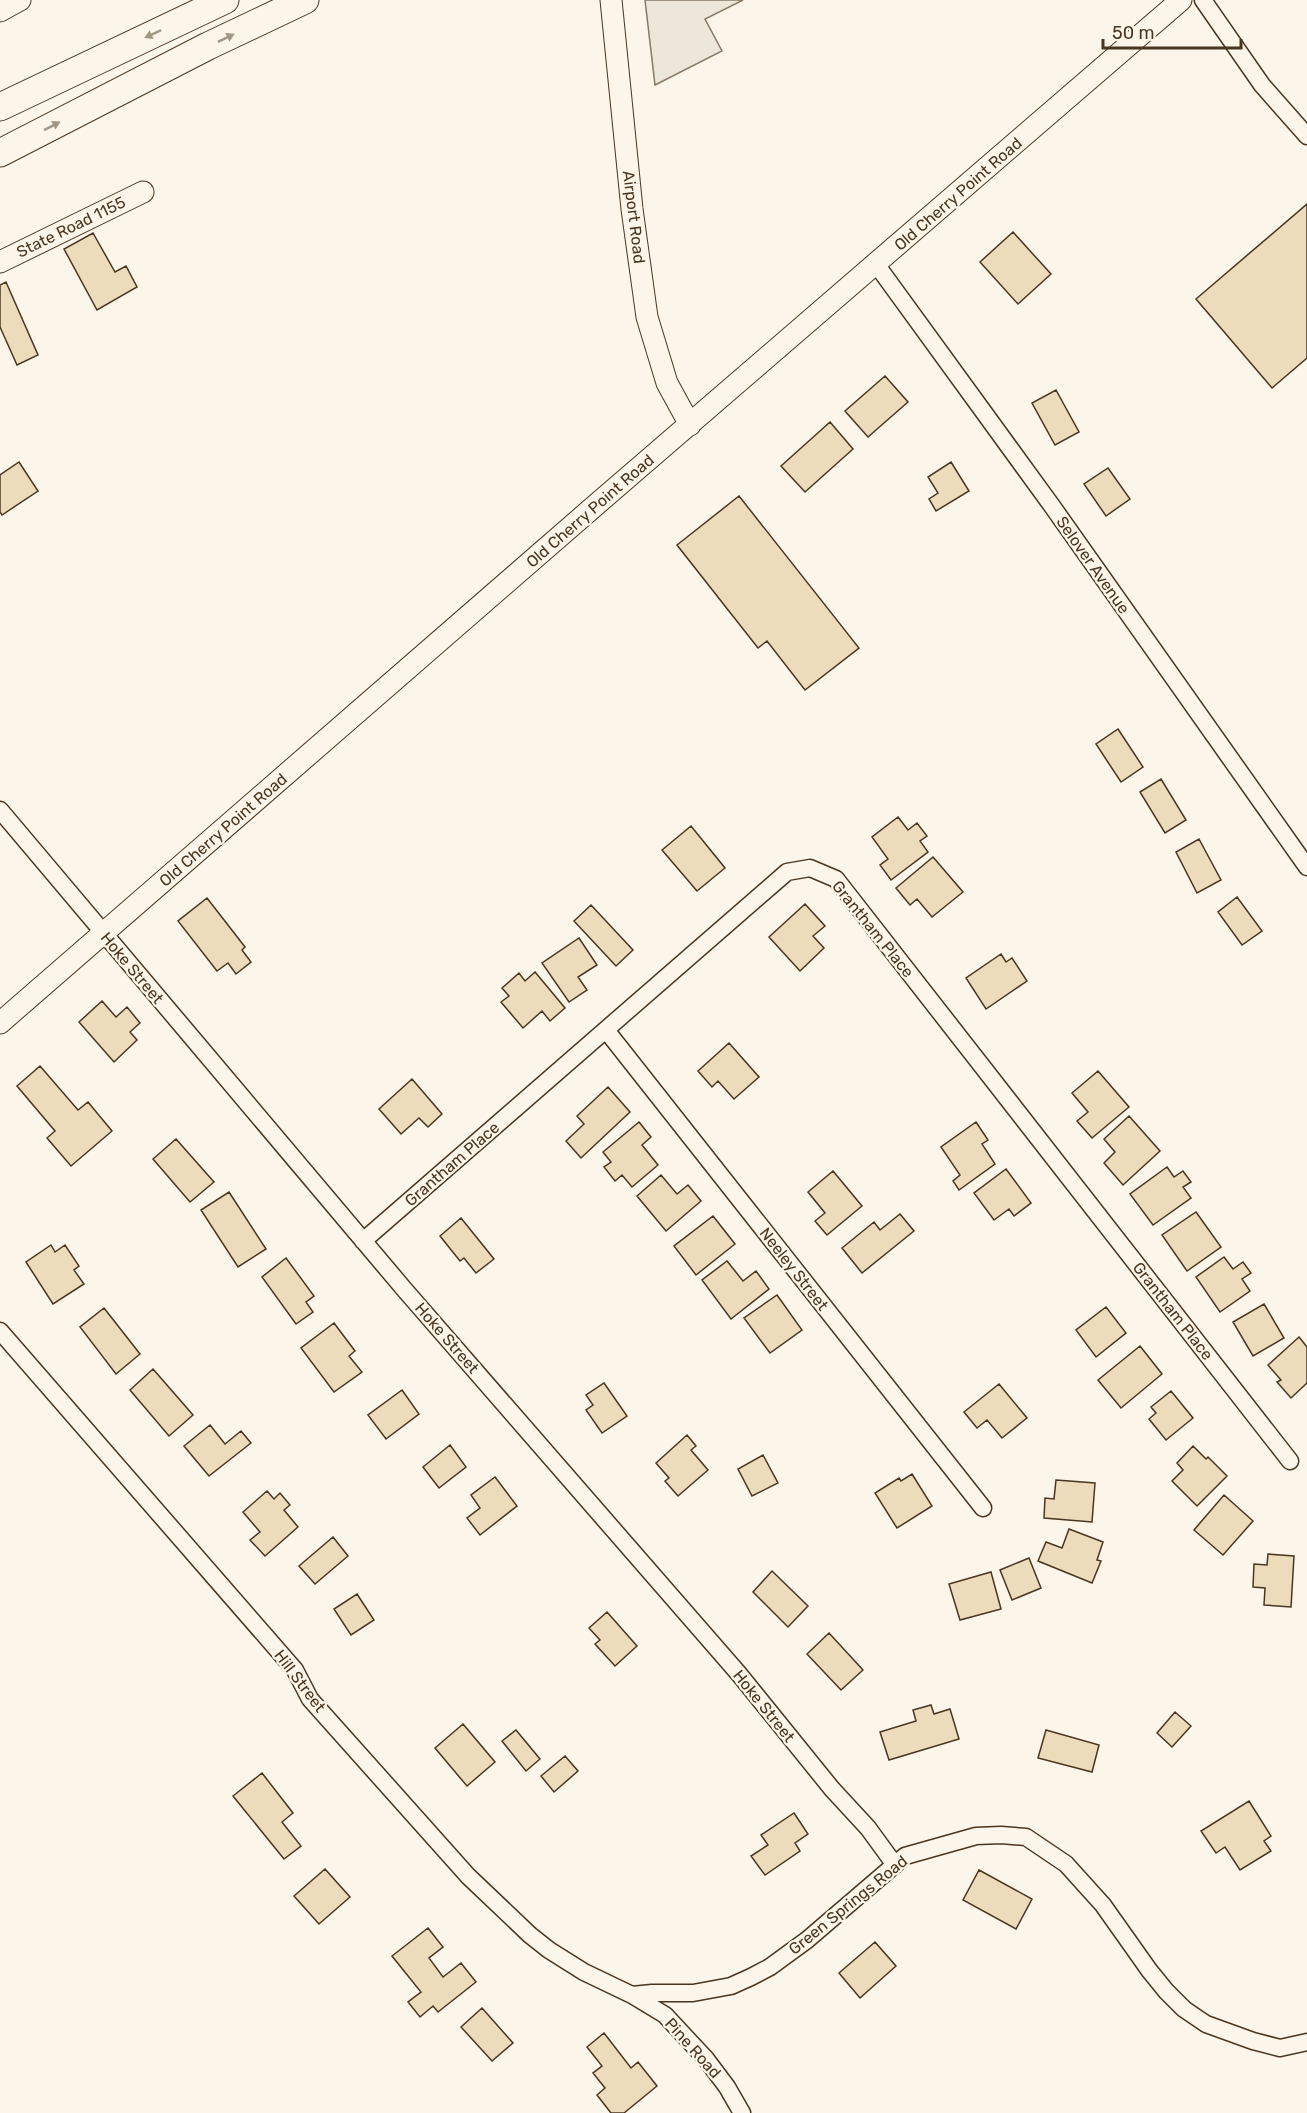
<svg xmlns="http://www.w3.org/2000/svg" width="1307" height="2113" font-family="Rubik,sans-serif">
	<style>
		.parking { fill: #ede7d9; stroke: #887966; stroke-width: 1.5 }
		.building { fill: #ecdcbc; stroke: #4a3520; stroke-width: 1.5 }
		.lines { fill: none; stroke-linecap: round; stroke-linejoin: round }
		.minor-casing { stroke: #4a3520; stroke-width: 19 }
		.tertiary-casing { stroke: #4a3520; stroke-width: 23 }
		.trunk-casing { stroke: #4a3520; stroke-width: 29 }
		.minor { stroke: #fbf6e9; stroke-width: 16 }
		.tertiary { stroke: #fbf6e9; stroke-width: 21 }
		.trunk { stroke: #fbf6e9; stroke-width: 27 }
		.oneway { fill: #a29684 }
		.labels { text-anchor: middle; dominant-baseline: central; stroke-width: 4.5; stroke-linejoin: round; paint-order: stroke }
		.street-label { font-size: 16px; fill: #4a3520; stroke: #fbf6e9 }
	</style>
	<rect width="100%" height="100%" fill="#fbf6e9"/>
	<path class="parking" d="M645,0H743L705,19L722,51L655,85Z"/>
	<path class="building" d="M1307,204V358L1272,388L1196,299Z
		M1013,232L1051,274L1018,304L980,262Z
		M93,233L115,272L126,266L137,287L97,310L64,249Z
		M6,282L38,355L17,365L0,327V285Z
		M885,376L908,402L868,437L845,411Z
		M1056,390L1079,432L1055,445L1032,403Z
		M830,422L853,449L805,492L781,466Z
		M19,462L38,491L2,515L0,512V475Z
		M951,462L969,491L936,511L929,499L938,493L928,477Z
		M1108,468L1130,499L1106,516L1084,484Z
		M739,496L859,648L805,690L767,641L758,648L677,545Z
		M1118,729L1143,767L1121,782L1096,744Z
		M1161,779L1186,820L1165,833L1140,792Z
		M898,817L908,830L917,823L927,836L920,841L928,852L891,880L880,865L888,859L872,837Z
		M691,826L725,868L697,891L662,850Z
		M1199,839L1221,880L1197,893L1176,852Z
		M933,857L963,892L932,917L917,899L910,905L896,888Z
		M1237,897L1262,931L1242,945L1218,912Z
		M207,898L245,947L242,950L251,962L236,974L228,963L217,971L178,921Z
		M805,904L825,926L813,936L824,948L800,971L769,937Z
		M591,905L633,950L616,966L574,921Z
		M579,938L597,965L578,977L587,990L569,1002L542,963Z
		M1001,954L1006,962L1012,958L1027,981L986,1009L966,978Z
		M535,972L565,1008L550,1021L542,1011L523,1028L501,1002L509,996L502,988L519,973L525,981Z
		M102,1001L116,1017L127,1007L140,1023L130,1032L137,1040L114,1062L79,1022Z
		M729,1043L759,1077L734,1099L718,1081L712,1087L698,1071Z
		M40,1066L78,1110L88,1102L112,1131L71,1166L47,1138L55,1131L17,1086Z
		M1098,1071L1129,1107L1092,1138L1077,1121L1088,1112L1072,1093Z
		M412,1079L442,1114L428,1127L419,1118L401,1134L379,1109Z
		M608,1087L630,1112L581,1158L566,1141L584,1124L577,1116Z
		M1129,1116L1160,1151L1123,1185L1104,1163L1115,1152L1104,1139Z
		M639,1122L651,1137L642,1145L658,1165L632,1187L622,1175L615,1181L604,1167L611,1162L603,1152Z
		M976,1122L988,1140L982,1144L995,1164L959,1190L953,1181L960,1175L941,1147Z
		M176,1139L214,1182L190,1202L153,1159Z
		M1167,1167L1174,1177L1183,1171L1191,1182L1183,1187L1191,1198L1153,1225L1130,1194Z
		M1006,1169L1031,1203L1014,1216L1009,1209L994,1220L974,1193Z
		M833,1171L862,1206L827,1235L815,1221L825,1213L808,1192Z
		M661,1175L677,1194L688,1185L701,1201L666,1231L637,1196Z
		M229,1192L266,1249L238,1267L201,1210Z
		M1196,1212L1221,1247L1187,1271L1162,1235Z
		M900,1214L914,1231L862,1273L842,1248L874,1222L880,1230Z
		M713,1216L735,1244L696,1275L674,1246Z
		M461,1218L494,1259L476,1273L464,1258L460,1261L440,1236Z
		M51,1245L55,1252L65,1245L79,1266L74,1270L84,1284L53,1304L26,1262Z
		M1224,1257L1233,1269L1243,1262L1251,1273L1242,1279L1250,1291L1220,1312L1196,1277Z
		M286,1258L314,1296L306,1302L313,1312L296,1324L262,1277Z
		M727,1261L743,1281L756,1271L769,1289L731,1319L702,1280Z
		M777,1295L802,1330L770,1353L744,1318Z
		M1264,1304L1284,1338L1253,1356L1233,1322Z
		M1106,1307L1126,1333L1096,1357L1076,1330Z
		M104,1308L140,1354L116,1374L80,1327Z
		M334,1323L355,1351L349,1356L362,1372L334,1392L301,1348Z
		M1299,1337L1307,1347V1383L1291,1398L1277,1382L1281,1380L1268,1365Z
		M1140,1346L1162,1374L1121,1408L1098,1380Z
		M153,1369L193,1415L169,1436L130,1390Z
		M604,1383L627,1416L602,1433L586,1410L593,1405L586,1395Z
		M999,1384L1027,1418L1002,1438L987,1420L977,1428L964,1412Z
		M402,1390L419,1414L386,1439L368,1415Z
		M1171,1391L1193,1418L1166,1440L1149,1419L1156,1413L1151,1407Z
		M210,1425L225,1444L241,1431L251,1443L209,1476L184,1446Z
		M687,1435L696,1446L691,1450L708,1470L678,1496L665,1481L669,1478L656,1463Z
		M450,1445L466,1467L439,1488L423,1467Z
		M1193,1446L1206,1459L1208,1457L1227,1476L1197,1506L1172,1481L1183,1470L1177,1463Z
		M763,1455L778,1483L752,1496L738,1469Z
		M912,1474L932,1506L897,1528L875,1493L899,1478L901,1481Z
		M495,1477L517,1506L480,1535L467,1518L480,1508L471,1495Z
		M1056,1480L1095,1483L1092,1522L1044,1518L1045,1498L1054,1499Z
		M267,1491L274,1499L280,1493L290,1505L284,1510L298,1527L265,1556L250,1540L260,1532L243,1512Z
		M1224,1495L1253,1521L1223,1555L1194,1530Z
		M1069,1529L1103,1542L1097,1560L1101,1561L1092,1583L1038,1561L1046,1542L1062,1548Z
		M333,1537L348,1556L315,1584L299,1566Z
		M1268,1554L1294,1556L1291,1607L1264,1605L1265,1588L1253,1587L1254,1564L1267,1565Z
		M1029,1558L1041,1588L1012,1600L1000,1570Z
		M772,1571L808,1606L788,1627L753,1592Z
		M991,1572L1001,1609L960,1620L949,1584Z
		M357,1594L374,1620L351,1635L334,1609Z
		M607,1612L637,1646L615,1666L595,1644L600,1640L589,1628Z
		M829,1633L863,1670L841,1690L807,1654Z
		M931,1705L934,1714L950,1709L959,1739L889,1760L880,1732L916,1721L913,1710Z
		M1175,1712L1191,1726L1172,1747L1157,1733Z
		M463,1724L495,1762L467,1786L435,1748Z
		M516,1730L540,1759L526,1771L502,1741Z
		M1046,1730L1099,1745L1092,1772L1038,1758Z
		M565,1756L578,1771L554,1792L541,1776Z
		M262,1773L293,1813L282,1822L301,1846L284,1859L233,1796Z
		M1249,1801L1271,1836L1264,1841L1271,1851L1240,1870L1225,1847L1216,1853L1201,1831Z
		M794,1813L808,1834L795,1843L800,1851L765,1875L751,1856L768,1845L761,1835Z
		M325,1869L350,1897L319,1924L294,1896Z
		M979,1870L1032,1899L1016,1929L963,1900Z
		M428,1928L443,1947L429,1958L443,1977L461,1963L476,1982L438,2012L433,2006L420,2017L408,2002L421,1992L392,1956Z
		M875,1942L896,1966L860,1998L839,1973Z
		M482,2008L513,2043L492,2061L461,2027Z
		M604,2033L631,2068L638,2062L657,2086L624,2113H611L597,2095L605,2088L593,2073L602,2066L587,2047Z"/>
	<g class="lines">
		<defs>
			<path id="minor" d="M1203,0L1262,85L1307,136
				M876,264L1052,506L1307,867
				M0,810L404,1289L739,1674L832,1789L868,1828L895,1865
				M606,1030L983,1508
				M363,1241L787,872L810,868L836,879L1290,1461
				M0,1331L295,1670L310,1699L468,1876L530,1935L549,1950L584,1972L632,1995L665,2015L706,2059L727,2087L742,2113
				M632,1995L652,1993H693L731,1986L751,1977L770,1967L807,1940L905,1856L976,1836L1001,1835L1026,1837L1066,1864L1103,1905L1149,1970L1166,1991L1184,2009L1206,2024L1253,2041L1280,2048L1307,2042"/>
			<path id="tertiary" d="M611,0L632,209L647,317L667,383L690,425
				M0,11L20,0
				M0,262L143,192
				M0,1023L590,510L1181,0"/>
			<path id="trunk" d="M0,107L225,0
				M0,153L208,46L305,0"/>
		</defs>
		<use href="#minor" class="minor-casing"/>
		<use href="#tertiary" class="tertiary-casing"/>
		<use href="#trunk" class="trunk-casing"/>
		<use href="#minor" class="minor"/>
		<use href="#tertiary" class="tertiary"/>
		<use href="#trunk" class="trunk"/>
	</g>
	<defs><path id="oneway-solid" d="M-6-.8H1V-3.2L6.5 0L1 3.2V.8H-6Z" transform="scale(1.5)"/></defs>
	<g class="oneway">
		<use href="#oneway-solid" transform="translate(153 34) rotate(155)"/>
		<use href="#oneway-solid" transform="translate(226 38) rotate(-26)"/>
		<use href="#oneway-solid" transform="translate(52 126) rotate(-27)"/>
	</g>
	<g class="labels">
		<g class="street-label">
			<text transform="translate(958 194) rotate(-41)">Old Cherry Point Road</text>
			<text transform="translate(634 217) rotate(83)">Airport Road</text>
			<text transform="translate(71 227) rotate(-26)">State Road 1155</text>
			<text transform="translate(590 511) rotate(-41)">Old Cherry Point Road</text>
			<text transform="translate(1093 565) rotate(55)">Selover Avenue</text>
			<text transform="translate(223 830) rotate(-41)">Old Cherry Point Road</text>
			<text transform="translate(873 929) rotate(51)">Grantham Place</text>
			<text transform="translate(132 968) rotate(50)">Hoke Street</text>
			<text transform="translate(452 1164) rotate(-41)">Grantham Place</text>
			<text transform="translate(794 1269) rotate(52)">Neeley Street</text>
			<text transform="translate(1173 1311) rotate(52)">Grantham Place</text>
			<text transform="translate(447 1338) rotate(49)">Hoke Street</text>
			<text transform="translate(300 1681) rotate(53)">Hill Street</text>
			<text transform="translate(764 1706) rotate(51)">Hoke Street</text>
			<text transform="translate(848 1905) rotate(-39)">Green Springs Road</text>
			<text transform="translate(693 2048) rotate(48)">Pine Road</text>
		</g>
	</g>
	<path d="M1103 39v9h138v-9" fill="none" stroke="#4a3520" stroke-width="3"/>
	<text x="1112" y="39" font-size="18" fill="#4a3520" stroke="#fbf6e9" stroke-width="4.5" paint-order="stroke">50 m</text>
</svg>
